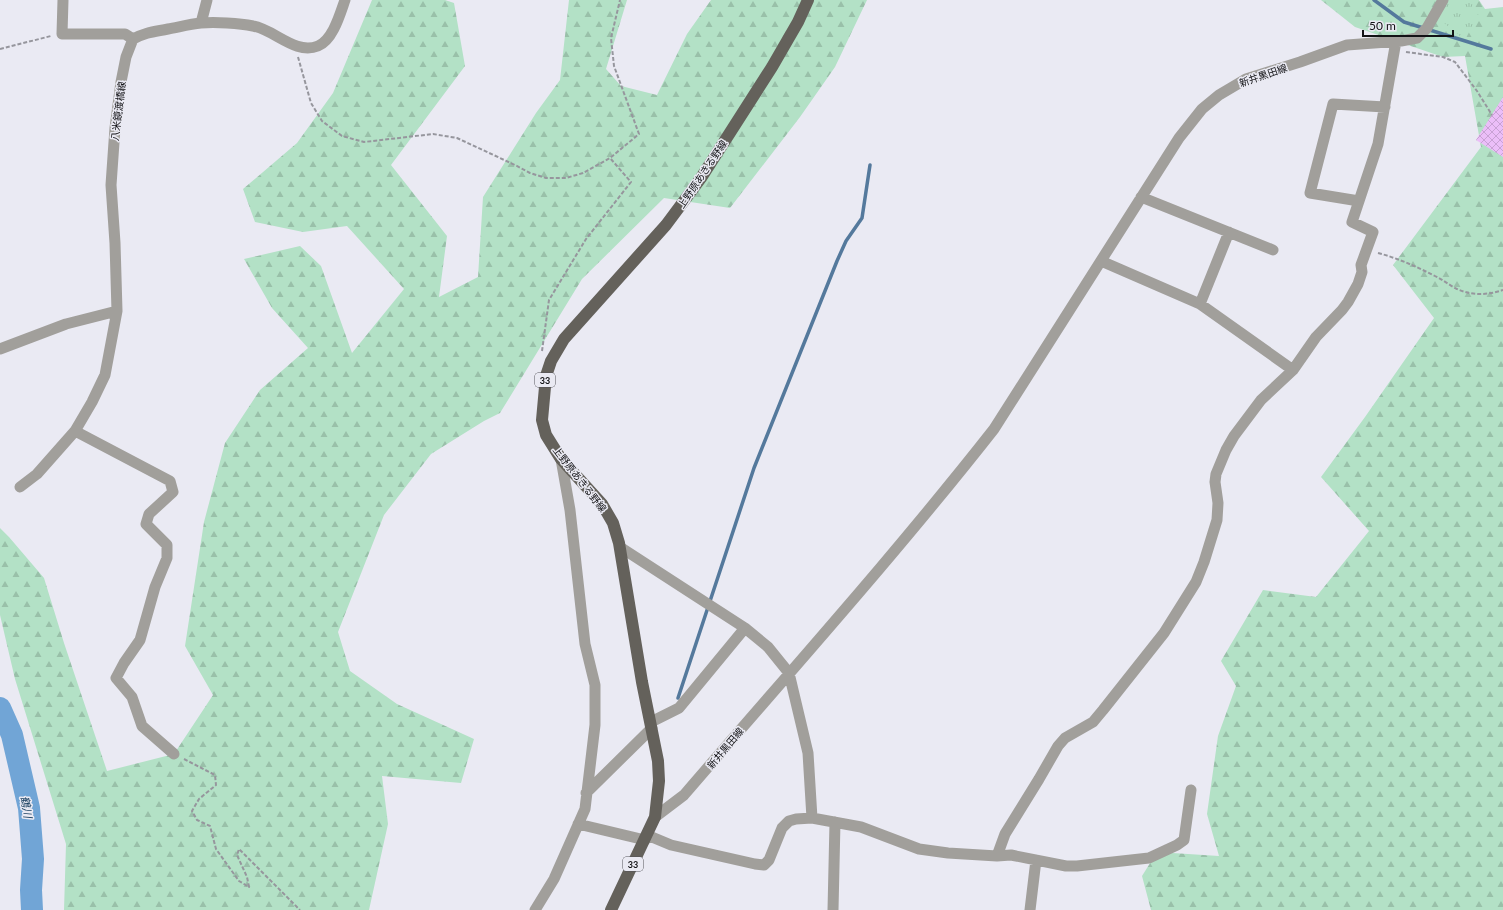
<svg xmlns="http://www.w3.org/2000/svg" width="1503" height="910" font-family="Lato,'Noto Sans JP',sans-serif">
	<style>
		.forest { fill: url(#forest-firs) }
		.park { fill: url(#park-tufts) }
		.lines { fill: none; stroke-linecap: round; stroke-linejoin: round }
		.stream { stroke: #54799c; stroke-width: 3.5 }
		.river { stroke: #71a5d6; stroke-width: 22 }
		.building { fill: url(#building-cross-hatch) }
		.path { stroke: #96969d; stroke-width: 2; stroke-dasharray: 4 2; stroke-linecap: butt }
		.minor { stroke: #a19f9b; stroke-width: 11 }
		.major { stroke: #64615b; stroke-width: 12 }
		.labels { text-anchor: middle; dominant-baseline: central; stroke-width: 3; stroke-linejoin: round; paint-order: stroke }
		.shield { fill: #eaeaf3; stroke: #535358; stroke-width: 1 }
		.shield-label { font-size: 9px; font-weight: bold; fill: #121215 }
		.street-label { font-size: 10px; fill: #121215; stroke: #eaeaf3 }
		.water-label { font-size: 11px; font-style: italic; fill: #143b5c; stroke: #eaeaf3 }
	</style>
	<defs>
		<pattern id="forest-firs" width="22" height="20" patternUnits="userSpaceOnUse"><rect width="22" height="20" fill="#b3e1c6"/><path d="M5 1l3.5 6h-7zM16 11l3.5 6h-7z" fill="#99c0a9"/></pattern>
		<pattern id="park-tufts" width="24" height="20" patternUnits="userSpaceOnUse"><rect width="24" height="20" fill="#b3e1c6"/><path d="M3 7l-1-3M5 7V3M7 7l1-3M15 17l-1-3M17 17v-4M19 17l1-3" fill="none" stroke="#99c0a9"/></pattern>
		<pattern id="building-cross-hatch" width="8" height="8" patternUnits="userSpaceOnUse"><rect width="8" height="8" fill="#ebbef8"/><path d="M0 0l8 8M0 8l8-8" fill="none" stroke="#c8a2d4"/></pattern>
	</defs>
	<rect width="100%" height="100%" fill="#eaeaf3"/>
	<path class="forest" d="M372,0H445L454,3L465,66L391,165L447,236L439,297L478,277L483,197L536,113L560,80L569,0H627L606,69L621,86L657,95L687,34L711,0H867L835,67L800,117L730,208L664,198L582,279L500,413L484,421L431,454L384,515L338,632L350,671L397,704L474,739L461,783L382,776L388,824L369,910H64L66,844L15,679L0,615V528L9,537L44,578L64,643L107,771L174,754L213,695L185,646L204,522L225,443L260,390L308,348L272,308L244,259L300,246L321,266L352,353L404,289L347,226L303,232L255,222L243,189L297,143L333,93Z
		M1321,0H1479L1485,9L1503,7V910H1151L1142,876L1157,852L1219,856L1207,814L1218,736L1236,686L1221,661L1263,590L1316,597L1369,531L1321,477L1365,417L1434,318L1393,265L1481,147L1465,56L1443,57L1355,27Z"/>
	<path class="park" d="M1441,0H1469L1479,13L1465,40L1433,14Z"/>
	<g class="lines">
		<path class="stream" d="M1374,0L1404,22L1491,49
			M678,698L754,468L837,261L846,241L862,218L870,165"/>
		<path class="river" d="M0,708L12,735L29,808L33,859L31,890L32,910"/>
	</g>
	<path class="building" d="M1503,97V157L1476,140Z"/>
	<g class="lines">
		<path class="path" d="M0,49L51,36
			M1406,52L1443,57L1455,62L1477,91L1492,115
			M298,57L311,103L322,121L342,136L364,142L433,134L457,138L515,165L530,173L546,178H566L583,173L610,158L639,134L614,66L611,38L620,0
			M1378,253C1397,258 1415,266 1433,275C1442,279 1449,285 1457,289C1472,296 1488,295 1503,290
			M542,351L549,300L586,239L631,182L610,158
			M184,759L215,775L216,785L199,799L192,811L197,820L210,826L216,849L239,881L249,887L247,877L237,855L239,849L300,910"/>
		<path class="minor" d="M63,0L62,34H125L133,39
			M201,23L207,0
			M1141,197L1273,250
			M1359,201L1310,193L1333,104L1385,107
			M1101,261L1200,304L1293,370
			M1200,304L1229,232
			M0,349L66,324L117,311
			M75,431L170,481L173,492L149,514L146,524L167,545V558L155,587L140,640L124,663L116,678L132,697L142,726L174,754
			M20,487L37,474L75,431L92,402L105,375L117,311L115,243L111,185L115,128L121,82L126,57L133,39C147,32 153,32 168,29C179,27 190,24 201,23C215,22 239,23 253,26C275,30 295,55 318,46C333,40 340,14 345,0
			M620,547L745,628L768,647L789,673L808,753L812,818
			M651,722L679,708L745,628
			M586,793L652,728
			M655,817L684,795C788,674 895,555 994,429L1179,138L1202,109L1219,95L1246,79L1300,62L1347,45L1401,41L1417,38L1427,28L1443,0
			M578,824L645,840
			M647,835L671,845L755,864L764,865L769,860L782,828L789,821L796,819L812,818L861,827L919,849L948,853L997,856L1011,855L1066,866H1077L1149,858L1177,845L1184,840L1191,790
			M997,856L1005,834L1039,779L1058,746L1065,738L1093,722L1103,710L1164,633L1196,582L1204,562L1217,520L1218,503L1215,482L1216,474L1226,450L1234,436L1261,400L1293,370L1316,337L1342,310L1348,302L1358,284L1362,272L1361,265L1373,232L1352,222L1378,144L1396,41
			M535,910L554,879L585,809L595,725V685L585,644L570,510L561,459
			M833,910L835,822
			M1030,910L1036,860"/>
		<path class="major" d="M611,910L655,817L659,781L658,761L642,682L619,543L613,523L602,504L561,459L546,435L542,420L546,376L551,361L564,339L666,225L701,178L772,67L798,22L808,0"/>
	</g>
	<g class="labels">
		<g class="shield">
			<rect x="535" y="373" width="20" height="14" rx="3"/>
			<rect x="623" y="857" width="20" height="14" rx="3"/>
		</g>
		<g class="shield-label">
			<text x="545" y="380">33</text>
			<text x="633" y="864">33</text>
		</g>
		<g class="street-label">
			<text transform="translate(1263 75) rotate(-19)">新井黒田線</text>
			<text transform="translate(118 111) rotate(-83)">八米鏡渡橋線</text>
			<text transform="translate(702 174) rotate(-56)">上野原あきる野線</text>
			<text transform="translate(580 479) rotate(52)">上野原あきる野線</text>
			<text transform="translate(725 748) rotate(-50)">新井黒田線</text>
		</g>
		<g class="water-label">
			<text transform="translate(27 807) rotate(81)">鶴川</text>
		</g>
	</g>
	<path d="M1363 30v6h90v-6" fill="none" stroke="#121215" stroke-width="2"/>
	<text x="1369" y="30" font-size="12" fill="#121215" stroke="#eaeaf3" stroke-width="3" paint-order="stroke">50 m</text>
</svg>
